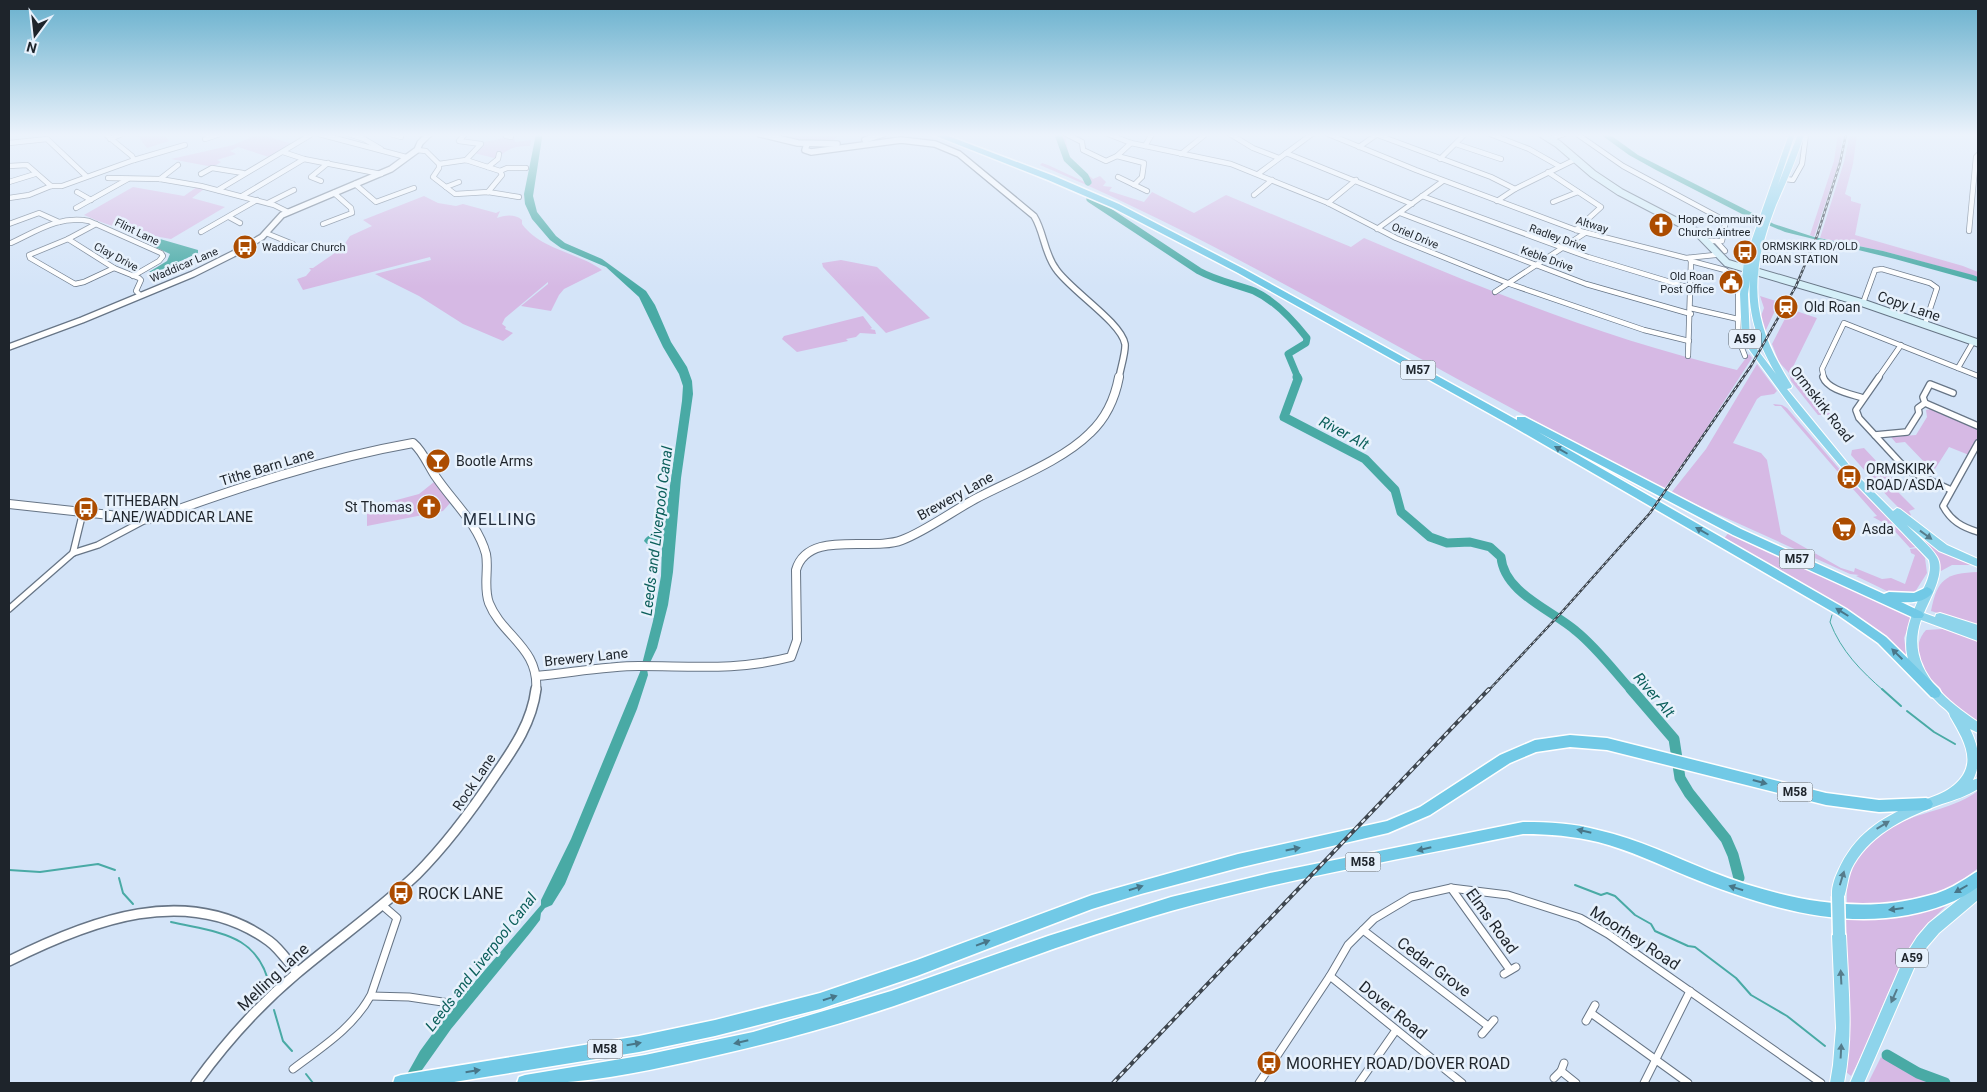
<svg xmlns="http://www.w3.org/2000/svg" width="1987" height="1092" viewBox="0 0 1987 1092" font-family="Roboto,sans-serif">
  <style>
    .green { fill: #d6b9e4 }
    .water { fill: #49aaa5 }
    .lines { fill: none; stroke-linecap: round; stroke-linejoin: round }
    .stream-far1 { stroke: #49aaa5; stroke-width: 1 }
    .stream { stroke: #49aaa5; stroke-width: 2 }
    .river-far2 { stroke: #49aaa5; stroke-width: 7 }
    .river-far1 { stroke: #49aaa5; stroke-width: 9 }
    .river { stroke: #49aaa5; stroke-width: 11 }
    .minor-far2-casing { stroke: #677586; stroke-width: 6 }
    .minor-far1-casing { stroke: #677586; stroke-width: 8 }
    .minor-casing { stroke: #677586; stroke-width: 9 }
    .tertiary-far2-casing { stroke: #677586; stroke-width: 8 }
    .tertiary-far1-casing { stroke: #677586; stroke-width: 10 }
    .tertiary-casing { stroke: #677586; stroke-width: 12 }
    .secondary-casing { stroke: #677586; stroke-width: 9 }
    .trunk-casing { stroke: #fff; stroke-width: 2 }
    .motorway-casing { stroke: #fff; stroke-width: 3 }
    .minor-far2 { stroke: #fff; stroke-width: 4.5 }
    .minor-far1 { stroke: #fff; stroke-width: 5.5 }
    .minor { stroke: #fff; stroke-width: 7 }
    .tertiary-far2 { stroke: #fff; stroke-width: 5.5 }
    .tertiary-far1 { stroke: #fff; stroke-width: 8 }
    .tertiary { stroke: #fff; stroke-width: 9 }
    .secondary { stroke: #d4eff8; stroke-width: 7 }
    .trunk { fill: #8ed4eb; fill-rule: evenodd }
    .motorway { fill: #71c9e6; fill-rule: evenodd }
    .rail-far1-casing { stroke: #3e464f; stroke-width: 2.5 }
    .rail-casing { stroke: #3e464f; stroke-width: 4 }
    .rail-far1 { stroke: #e7f1fc; stroke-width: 1; stroke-dasharray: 3; stroke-linecap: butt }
    .rail { stroke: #e7f1fc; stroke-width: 2; stroke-dasharray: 5; stroke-linecap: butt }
    .trunk-bridge-casing { stroke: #fff; stroke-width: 15; stroke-linecap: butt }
    .trunk-bridge { stroke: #8ed4eb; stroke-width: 12 }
    .oneway { fill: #487688 }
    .oneway2 { fill: #567c8b }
    .labels { text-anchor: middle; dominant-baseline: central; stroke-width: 5; stroke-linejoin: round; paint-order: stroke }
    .far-poi-label { font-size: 11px; fill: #1e242b; stroke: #e7f1fc; text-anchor: start }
    .far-street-label { font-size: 11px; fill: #1e242b; stroke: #e7f1fc }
    .shield { fill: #e7f1fc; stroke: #5a626a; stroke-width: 1 }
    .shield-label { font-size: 12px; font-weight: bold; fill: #1e242b }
    .street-label { font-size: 14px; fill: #1e242b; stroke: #e7f1fc }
    .poi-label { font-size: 14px; fill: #1e242b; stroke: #e7f1fc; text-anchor: start }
    .water-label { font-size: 15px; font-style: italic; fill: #0c5f5b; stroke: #e7f1fc }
    .quarter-label { font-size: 16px; letter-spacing: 1px; fill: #202c3b; stroke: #e7f1fc }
    .near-poi-label { font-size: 16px; fill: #1e242b; stroke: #e7f1fc; text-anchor: start }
    .near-street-label { font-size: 16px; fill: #1e242b; stroke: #e7f1fc }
  </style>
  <rect width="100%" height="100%" fill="#d4e4f8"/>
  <!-- green -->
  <g class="green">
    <polygon points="163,134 169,141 147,148 137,135"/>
    <polygon points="258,134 293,144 269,157 238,147 230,151 236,154 217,160 221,162 213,167 171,159 233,145"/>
    <polygon points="788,134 839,134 833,141 793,139"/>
    <path d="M 1061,134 L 1064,134 C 1068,143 1066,151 1072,160 C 1076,167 1087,173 1093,179 L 1100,176 L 1106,182 L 1103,186 L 1112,187 L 1109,191 L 1144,202 L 1152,192 L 1194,213 L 1226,195 L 1351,247 L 1364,238 C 1486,290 1608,340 1737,370 L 1749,354 L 1752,358 L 1695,446 L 1664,489 C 1576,443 1488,396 1401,348 C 1283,283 1165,217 1040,165 L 1042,163 L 1048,165 L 1091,185 C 1089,172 1078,170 1070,161 C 1064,154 1062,143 1061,134 Z"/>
    <polygon points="1838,134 1843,134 1839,162 1814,237 1810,235 1834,161"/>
    <polygon points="1850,134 1857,134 1853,164 1845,194 1851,197 1851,201 1861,204 1855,235 1963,266 1978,272 1978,277 1883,251 1820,238 1844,162"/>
    <path d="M 506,136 L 514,139 L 515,142 L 531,140 L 530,146 C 517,146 506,148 498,159 L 474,153 L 483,142 L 496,140 Z"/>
    <path d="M 133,187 L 184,196 L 197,187 L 204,189 L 192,198 L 225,207 L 171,239 C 141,234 112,228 84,215 Z"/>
    <path d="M 424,196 L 438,203 L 456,206 L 463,204 L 496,213 L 500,211 L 497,218 C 505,215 515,214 522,220 L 522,224 C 541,250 577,252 602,270 L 564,289 L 559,295 L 551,311 L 521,306 L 548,284 L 548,282 L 505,318 L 502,324 L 506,327 L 505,329 L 513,333 L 503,341 L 463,324 L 419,296 L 375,274 L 431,260 L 430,257 L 303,290 L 297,279 L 306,276 L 311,270 L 309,268 L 313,268 L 342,248 L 350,236 L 372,226 L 363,220 Z"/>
    <polygon points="841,260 877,267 930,318 886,333 823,267 822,263"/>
    <polygon points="1760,296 1779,302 1765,332 1761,316 1764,308"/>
    <polygon points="1790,309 1817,318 1790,373 1796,375 1831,415 1818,415 1791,381 1789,373 1779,362 1772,344"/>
    <polygon points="863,316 872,328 870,329 875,330 876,334 860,333 856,337 846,339 848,341 797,352 782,339 784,336"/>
    <polygon points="1757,364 1777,391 1774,394 1761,396 1757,399 1733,443 1761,453 1767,460 1781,534 1841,568 1854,572 1855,568 1882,579 1891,578 1905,584 1915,555 1911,553 1910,549 1917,548 1925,558 1927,573 1915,592 1891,593 1856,576 1859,575 1850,574 1671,493 1706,449"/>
    <polygon points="1773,404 1782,405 1787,408 1848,479 1844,479 1781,406 1775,406"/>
    <polygon points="1931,409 1978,429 1978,439 1969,455 1949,447 1935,469 1928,466 1905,442 1896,443 1891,437 1916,435 1927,417 1926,410"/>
    <polygon points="1864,448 1893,479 1899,493 1915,509 1909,511 1911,515 1908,517 1889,498 1851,455 1852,450"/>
    <polygon points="1845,480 1849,480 1859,489 1916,547 1910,548 1891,527 1873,517 1877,516"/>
    <polygon points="434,482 451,502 443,511 367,526 367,508 419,494"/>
    <polygon points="1903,522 1976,565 1952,565 1941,571 1938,562"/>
    <polygon points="1729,532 1912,617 1904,638 1907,658 1723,540"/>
    <path d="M 1978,572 L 1978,625 L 1931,611 C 1937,579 1946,573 1978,572 Z"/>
    <path d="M 1943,629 L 1978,641 L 1978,722 C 1954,706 1897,663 1926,630 Z"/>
    <path d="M 1978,791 L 1978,868 C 1939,904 1897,903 1847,906 C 1847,893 1846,876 1853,864 C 1861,850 1884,829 1899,823 C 1925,811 1955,808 1978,791 Z"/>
    <path d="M 1946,906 C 1936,916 1922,927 1915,940 C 1888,983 1875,1031 1851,1076 L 1845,1071 L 1845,917 L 1892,918 Z"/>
    <polygon points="1881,1057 1908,1073 1936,1083 1868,1083"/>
  </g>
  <!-- water -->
  <g class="water">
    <path d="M 536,134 L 542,134 L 542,138 L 533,196 L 537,212 L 556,236 L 565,243 L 602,259 L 646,291 L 655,305 L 671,342 L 687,367 L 692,381 L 693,394 L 681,478 L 673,572 L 668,605 L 657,648 L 647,669 L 648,675 L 637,709 L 565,884 L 552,905 L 545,908 L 541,913 L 540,920 L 530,933 L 451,1029 L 422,1070 L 416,1083 L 402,1083 L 420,1051 L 447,1014 L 541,905 L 541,900 L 571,839 L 640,672 L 653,621 L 661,576 L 662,547 L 658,544 L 647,544 L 644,541 C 648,532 658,536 664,528 L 682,401 L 683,386 L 679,374 L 663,347 L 639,297 L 606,267 L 561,248 L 550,240 L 532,219 L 525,204 L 524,194 Z"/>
    <polygon points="1600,134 1609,134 1638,155 1774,224 1814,237 1883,251 1973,275 1978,277 1978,282 1895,259 1785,232 1742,214 1656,170 1629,155"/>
    <polygon points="160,239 198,250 198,253 157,272 149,272 167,261 170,254 153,246 152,243"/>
  </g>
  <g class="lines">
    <!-- stream-far1 -->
    <path class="stream-far1" d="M 1832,615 L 1830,622 C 1841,651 1861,671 1884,691"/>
    <!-- stream -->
    <g class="stream">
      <polyline points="1882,689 1901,706"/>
      <polyline points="1907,711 1934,732 1955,744"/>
      <polyline points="9,870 40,872 98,864 115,870"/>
      <polyline points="119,878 123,893 133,904"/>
      <polyline points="1575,885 1601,895 1607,893 1615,896 1635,915 1651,924 1655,931 1688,946 1695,947 1736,978 1751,995 1787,1016 1825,1046"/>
      <path d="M 171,922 C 218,933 259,933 270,988"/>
      <polyline points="274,1010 283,1041 292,1051"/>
      <polyline points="306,1074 313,1083"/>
    </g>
    <!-- river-far2 -->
    <g class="river-far2">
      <polyline points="1058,134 1067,159 1085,176 1088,182"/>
      <path d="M 1090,199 L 1199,271 C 1217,281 1236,284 1254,291 C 1276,301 1293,320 1307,338 L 1306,343 L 1288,354 L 1298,378"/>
    </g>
    <!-- river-far1 -->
    <path class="river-far1" d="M 1297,377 L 1298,379 L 1284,417 L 1365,459 L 1395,490 L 1401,512 L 1430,537 L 1447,543 L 1470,542 L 1490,547 L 1501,557 C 1504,593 1552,610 1576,631 C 1597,648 1614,671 1632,691"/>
    <!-- river -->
    <g class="river">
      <polyline points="1631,689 1674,739 1680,778 1689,793 1726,839 1733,855 1739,878"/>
      <polyline points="1887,1055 1918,1073 1945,1083"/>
    </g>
    <defs>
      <g id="minor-far2">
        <polyline points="105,134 132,156 134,160"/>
        <polyline points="319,134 406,157"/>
        <polyline points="349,134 364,139 381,149"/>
        <polyline points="391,134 401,137"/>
        <polyline points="465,134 459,141 481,144 466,160"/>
        <polyline points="507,134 506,136 511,137"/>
        <polyline points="1066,134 1082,142 1083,150 1106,161 1117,156 1131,143"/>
        <polyline points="1108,134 1131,143 1231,164 1328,203 1396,238 1510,284 1644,330 1689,341"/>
        <polyline points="1230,134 1253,148 1279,158"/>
        <polyline points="1328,134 1416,170 1576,230 1686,258 1715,255"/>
        <polyline points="1375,134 1491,177 1515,189"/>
        <polyline points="1490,134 1529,149 1559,166"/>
        <polyline points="1577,134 1623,166 1720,218 1725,225 1722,241 1706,241"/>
        <polyline points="110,139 122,134"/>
        <polyline points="205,139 220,134"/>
        <polyline points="1550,139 1564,134"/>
        <polyline points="9,143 47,139 86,176"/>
        <polyline points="1456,144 1501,159"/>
        <polyline points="1145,146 1152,134"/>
        <polyline points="1359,147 1376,135"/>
        <polyline points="417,150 426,151 439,164 439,168 433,177 455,194 488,192 519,197"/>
        <polyline points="283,152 304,159 381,174"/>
        <polyline points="1286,153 1412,204"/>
        <polyline points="1181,154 1206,134"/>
        <polyline points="1117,156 1144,163 1142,177 1134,185"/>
        <polyline points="1440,159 1465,134"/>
        <polyline points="439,164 466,160 500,171 502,175 488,192"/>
        <polyline points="9,166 27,165 51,186"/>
        <polyline points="488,167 498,159 499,154"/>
        <polyline points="500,171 507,168 526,168"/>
        <polyline points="1548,172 1601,207 1576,230"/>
        <polyline points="201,174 212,168 243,173"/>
        <polyline points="1258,174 1312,134"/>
        <polyline points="1118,177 1147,191"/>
        <polyline points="108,178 160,179 201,186 274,205 288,212"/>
        <polyline points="160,179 178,165"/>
        <polyline points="1786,179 1793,180 1802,164 1806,134"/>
        <polyline points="321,181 311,177 328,163"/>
        <polyline points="9,182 35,174"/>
        <polyline points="355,184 376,202 414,188"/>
        <polyline points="446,187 459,182"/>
        <polyline points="218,190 312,134"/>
        <polyline points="77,192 91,200"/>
        <polyline points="1254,195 1272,180"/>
        <polyline points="242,196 304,159"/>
        <polyline points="1422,196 1588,257 1690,288"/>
        <polyline points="9,198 29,195 51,186 62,186 134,160 185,145"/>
        <polyline points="1497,201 1515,189 1576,159"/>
        <polyline points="1553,202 1578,192"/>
        <polyline points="268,203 294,190"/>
        <polyline points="1328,203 1356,180"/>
        <polyline points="76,208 128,179"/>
        <polyline points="1400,213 1586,284 1691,314"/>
        <polyline points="229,217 240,223"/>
        <polyline points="9,224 39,213 59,222"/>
        <polyline points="96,224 68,239 29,255 30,258 75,284 84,282 114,268"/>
        <polyline points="323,224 352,213 351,208 334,193"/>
        <polyline points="1377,229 1443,181"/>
        <polyline points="1969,231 1976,157 1978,155"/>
        <polyline points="201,232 257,200"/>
        <polyline points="266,233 293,244"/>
        <polyline points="68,239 114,268 139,278 141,280 136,291 140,295"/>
        <polyline points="1717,242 1725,251"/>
        <path d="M 11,243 C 37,231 60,215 89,221 L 161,253 L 163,256 L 159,261 L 133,276"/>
        <polyline points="1691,261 1725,270 1738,279 1738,338 1745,356"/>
        <polyline points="1495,292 1585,233"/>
        <polyline points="1863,303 1875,270 1882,269 1930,283 1937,288 1925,324"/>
        <polyline points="1690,308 1738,319"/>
        <polyline points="1688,356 1691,261 1689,258"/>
        <polyline points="1958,368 1973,342"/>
        <polyline points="1824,378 1822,369 1844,323 1978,376"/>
        <polyline points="1878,378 1901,345"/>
      </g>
      <g id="minor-far1">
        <path d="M 1823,377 C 1828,390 1851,394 1863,398"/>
        <polyline points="1879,377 1856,410 1859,418 1907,470 1951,490"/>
        <polyline points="1925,403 1923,397 1930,384 1953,393"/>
        <polyline points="1875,435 1907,432 1919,413 1918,408 1925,403 1978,426"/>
        <path d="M 1978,443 L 1943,506 C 1951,521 1962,527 1978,532"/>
        <polyline points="73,553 83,512"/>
        <polyline points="9,609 73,553 98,545 145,520"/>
      </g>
      <g id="minor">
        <polyline points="1451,888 1510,970"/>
        <polyline points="1363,930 1488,1026"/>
        <polyline points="1504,974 1516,967"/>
        <polyline points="1330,976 1462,1083"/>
        <polyline points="371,996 409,997 449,1003"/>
        <polyline points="1591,1013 1688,1083"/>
        <polyline points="1586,1021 1595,1005"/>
        <polyline points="1482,1034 1494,1020"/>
        <path d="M 293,1069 C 322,1047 353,1028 371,995 L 397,918 L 382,905"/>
        <polyline points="1561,1071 1576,1083"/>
        <polyline points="1554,1078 1561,1071 1564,1063"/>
        <polyline points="1259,1083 1330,976 1348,945 1374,919 1411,897 1451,888 1508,895 1580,918 1608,934 1821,1083"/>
        <polyline points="1359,1083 1396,1030"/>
        <polyline points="1644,1083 1690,991"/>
      </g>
      <g id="tertiary-far2">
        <polyline points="760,134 798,143 837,144"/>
        <polyline points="865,140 883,134"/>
        <path d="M 807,144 L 805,150 L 811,152 L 901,140 L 935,144 L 959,154 L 1034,216 C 1044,232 1044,253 1056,269 C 1070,290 1121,322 1125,344 C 1126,352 1120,370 1119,378"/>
        <polyline points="9,347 82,320 193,274 233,254 262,237 282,215 391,169 417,150 420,143 429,134"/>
      </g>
      <g id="tertiary-far1">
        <path d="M 9,504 L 110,515 L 134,520 L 151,519 C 238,488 322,459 413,443 C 423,451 429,467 436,477 C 453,502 478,524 486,554 C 489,569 483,587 489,603 C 502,636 540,648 536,691"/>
        <path d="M 536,676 C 570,673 605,666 639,666 C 693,666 737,671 791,657 L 797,640 L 796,570 C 808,529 871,552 902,540 C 924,532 953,511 975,499 C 1011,480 1062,461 1090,433 C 1106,418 1115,398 1119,377"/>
      </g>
      <g id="tertiary">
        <path d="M 9,961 C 89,921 188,882 269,941 C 280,949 288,962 297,972"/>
        <path d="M 196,1083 C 225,1043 258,1006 296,974 C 335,941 378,911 416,875 C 447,844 472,810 496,774 C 514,748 532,722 536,689"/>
      </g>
      <polyline id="secondary" points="1542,134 1558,144 1593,174 1620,192 1697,232 1727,263 1863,303 1978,343"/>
      <g id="trunk">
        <path d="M 1789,134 L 1795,134 L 1778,185 L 1798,134 L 1804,134 C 1797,159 1786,182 1776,205 C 1748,278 1750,320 1792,386 L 1791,388 L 1787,389 L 1859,477 L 1893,511 L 1897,508 L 1900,509 L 1947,545 L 1978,559 L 1978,567 L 1939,551 L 1907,525 C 1916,535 1930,545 1937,557 C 1946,572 1930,598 1924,613 L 1935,617 L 1936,614 L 1940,613 L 1978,625 L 1978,641 L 1921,620 C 1905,666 1943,699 1978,722 L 1978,733 L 1970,729 C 1978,745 1982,762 1973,780 L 1978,778 L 1978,789 C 1967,796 1955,800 1942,804 C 1909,816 1873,832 1854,864 C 1847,875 1848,888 1843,900 L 1838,902 L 1833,900 C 1830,892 1834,879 1838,871 C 1854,835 1880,818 1916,803 C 1934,796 1952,792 1963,775 C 1975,756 1960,734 1951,718 C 1949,715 1950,714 1948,712 C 1946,709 1942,707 1939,704 C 1928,693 1917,680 1910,665 C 1900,640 1911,615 1922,592 C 1927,581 1932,572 1929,560 L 1853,481 L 1795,412 L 1742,340 L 1740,294 L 1744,262 ZM 1750,280 C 1747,315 1759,345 1776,374 L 1750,340 L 1748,294 Z"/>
        <polygon points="1978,886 1978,900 1939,933 1927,947 1915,966 1864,1083 1850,1083 1905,956 1917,937 1929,923 1973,888"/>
        <path d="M 1839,929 L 1844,930 L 1846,935 C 1848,985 1854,1034 1844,1083 L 1830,1083 L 1833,1065 L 1836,1028 L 1832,935 L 1834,930 Z"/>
      </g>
      <g id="motorway">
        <path d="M 931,134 L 943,134 L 1054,176 L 1119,204 L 1244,269 L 1517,420 L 1517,417 L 1525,417 L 1741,529 L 1884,594 L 1889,592 L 1914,593 L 1927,587 L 1931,589 L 1933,592 C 1926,602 1913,603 1901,602 L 1922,612 L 1924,615 L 1922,618 L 1914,618 L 1733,535 L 1538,432 L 1846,609 L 1886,637 L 1939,689 L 1941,693 L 1939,697 L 1935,698 L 1931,697 L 1878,643 L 1838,615 L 1510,425 L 1238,273 L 1113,208 L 1048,180 Z"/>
        <polygon points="1570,735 1607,738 1826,793 1879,800 1926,798 1931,800 1933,804 1931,808 1926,810 1879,812 1826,805 1607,750 1570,747 1536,752 1510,763 1430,815 1388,833 1238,868 1141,894 1092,909 917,976 820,1009 715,1036 639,1052 448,1083 393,1083 395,1077 401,1075 639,1036 715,1020 820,993 917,960 1092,895 1238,854 1387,821 1420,807 1500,755 1535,740"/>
        <path d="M 1523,822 C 1549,822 1573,823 1598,830 C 1638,839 1675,857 1712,872 C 1779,898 1857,916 1927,896 C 1940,893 1951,888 1962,881 C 1968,878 1972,874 1978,871 L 1978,887 C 1958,902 1933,910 1908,915 C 1833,929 1756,904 1687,876 C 1658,864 1629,850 1598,842 C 1573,836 1549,834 1523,834 C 1407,858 1285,879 1171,911 C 1077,938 986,974 894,1006 C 826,1029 757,1047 687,1062 C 631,1074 575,1086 517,1083 L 519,1077 L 525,1075 L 645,1055 L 753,1032 L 891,991 L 1048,936 L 1171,897 L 1270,873 Z"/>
      </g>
    </defs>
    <!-- minor-far2 casing -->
    <use href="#minor-far2" class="minor-far2-casing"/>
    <!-- minor-far1 casing -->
    <use href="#minor-far1" class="minor-far1-casing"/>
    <!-- minor casing -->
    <use href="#minor" class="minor-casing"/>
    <!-- tertiary-far2 casing -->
    <use href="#tertiary-far2" class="tertiary-far2-casing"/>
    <!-- tertiary-far1 casing -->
    <use href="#tertiary-far1" class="tertiary-far1-casing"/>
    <!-- tertiary casing -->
    <use href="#tertiary" class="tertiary-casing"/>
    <!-- secondary casing -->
    <use href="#secondary" class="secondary-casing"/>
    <!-- trunk casing -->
    <use href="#trunk" class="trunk-casing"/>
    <!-- motorway casing -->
    <use href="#motorway" class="motorway-casing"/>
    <!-- minor-far2 -->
    <use href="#minor-far2" class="minor-far2"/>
    <!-- minor-far1 -->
    <use href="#minor-far1" class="minor-far1"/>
    <!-- minor -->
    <use href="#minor" class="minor"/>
    <!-- tertiary-far2 -->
    <use href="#tertiary-far2" class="tertiary-far2"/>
    <!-- tertiary-far1 -->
    <use href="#tertiary-far1" class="tertiary-far1"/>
    <!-- tertiary -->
    <use href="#tertiary" class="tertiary"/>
    <!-- secondary -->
    <use href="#secondary" class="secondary"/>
    <!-- trunk -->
    <use href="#trunk" class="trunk"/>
    <!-- motorway -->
    <use href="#motorway" class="motorway"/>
    <defs>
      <polyline id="rail-far1" points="1488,691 1561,613 1650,513 1751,366 1796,286 1817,236 1840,163 1846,134"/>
      <polyline id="rail" points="1113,1083 1489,689"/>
    </defs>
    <!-- rail-far1 casing -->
    <use href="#rail-far1" class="rail-far1-casing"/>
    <!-- rail casing -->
    <use href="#rail" class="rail-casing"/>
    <!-- rail-far1 -->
    <use href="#rail-far1" class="rail-far1"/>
    <!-- rail -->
    <use href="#rail" class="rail"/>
    <defs>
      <polyline id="trunk-bridge" points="1838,896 1839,935"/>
    </defs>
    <!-- trunk-bridge casing -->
    <use href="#trunk-bridge" class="trunk-bridge-casing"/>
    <!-- trunk-bridge -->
    <use href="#trunk-bridge" class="trunk-bridge"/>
  </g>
  <!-- one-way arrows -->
  <defs><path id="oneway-solid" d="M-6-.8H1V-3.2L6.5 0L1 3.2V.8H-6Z" transform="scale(1.25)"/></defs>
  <g class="oneway">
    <use href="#oneway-solid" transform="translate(1561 450) rotate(-150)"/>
    <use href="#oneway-solid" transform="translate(1702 531) rotate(-150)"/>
    <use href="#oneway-solid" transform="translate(1842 612) rotate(-148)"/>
    <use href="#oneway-solid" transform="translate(1897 654) rotate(-136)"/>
    <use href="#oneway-solid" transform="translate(1760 782) rotate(15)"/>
    <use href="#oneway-solid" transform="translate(1584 831) rotate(-167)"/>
    <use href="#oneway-solid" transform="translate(1293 849) rotate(-11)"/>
    <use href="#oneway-solid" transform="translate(1424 849) rotate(167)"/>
    <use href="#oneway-solid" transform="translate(1136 888) rotate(-17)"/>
    <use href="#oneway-solid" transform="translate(1736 888) rotate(-162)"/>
    <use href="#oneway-solid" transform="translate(1961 889) rotate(150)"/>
    <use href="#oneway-solid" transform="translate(1896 909) rotate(173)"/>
    <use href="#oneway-solid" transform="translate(983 943) rotate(-21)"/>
    <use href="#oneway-solid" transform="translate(830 998) rotate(-18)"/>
    <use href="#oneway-solid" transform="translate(741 1042) rotate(167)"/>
    <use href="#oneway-solid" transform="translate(634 1044) rotate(-10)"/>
    <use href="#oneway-solid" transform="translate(473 1071) rotate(-9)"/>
  </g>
  <g class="oneway2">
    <use href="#oneway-solid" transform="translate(1926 535) rotate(36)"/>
    <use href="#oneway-solid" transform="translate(1883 825) rotate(-31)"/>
    <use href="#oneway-solid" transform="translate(1842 878) rotate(-73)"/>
    <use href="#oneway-solid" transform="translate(1841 977) rotate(-93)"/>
    <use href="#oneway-solid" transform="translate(1894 996) rotate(114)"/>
    <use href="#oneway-solid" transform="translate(1841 1051) rotate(-87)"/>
  </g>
  <!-- sky -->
  <linearGradient id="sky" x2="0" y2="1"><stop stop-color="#68b0cd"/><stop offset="0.47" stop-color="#ecf3fc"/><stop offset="1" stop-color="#ecf3fc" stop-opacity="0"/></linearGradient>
  <rect width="1987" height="287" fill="url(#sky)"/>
  <!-- icons -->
  <defs>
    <symbol id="church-disc" viewBox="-11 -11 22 22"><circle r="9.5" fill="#ac4c00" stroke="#e7f1fc"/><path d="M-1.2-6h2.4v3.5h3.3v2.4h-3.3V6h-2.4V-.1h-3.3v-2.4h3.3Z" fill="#fff"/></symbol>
    <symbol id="bus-disc" viewBox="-11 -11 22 22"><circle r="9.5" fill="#ac4c00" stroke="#e7f1fc"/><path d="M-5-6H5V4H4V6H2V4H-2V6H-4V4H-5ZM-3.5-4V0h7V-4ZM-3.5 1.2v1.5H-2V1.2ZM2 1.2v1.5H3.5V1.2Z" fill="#fff"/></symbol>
    <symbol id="civic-disc" viewBox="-11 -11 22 22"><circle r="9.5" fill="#ac4c00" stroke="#e7f1fc"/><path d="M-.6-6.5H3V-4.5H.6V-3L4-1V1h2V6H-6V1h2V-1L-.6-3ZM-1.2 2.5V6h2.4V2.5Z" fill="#fff"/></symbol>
    <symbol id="station-disc" viewBox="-11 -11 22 22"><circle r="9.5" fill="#ac4c00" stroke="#e7f1fc"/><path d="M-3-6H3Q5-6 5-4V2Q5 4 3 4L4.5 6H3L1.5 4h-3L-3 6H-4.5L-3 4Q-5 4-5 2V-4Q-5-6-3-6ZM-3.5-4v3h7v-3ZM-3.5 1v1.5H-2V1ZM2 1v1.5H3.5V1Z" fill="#fff"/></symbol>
    <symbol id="bar-disc" viewBox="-11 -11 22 22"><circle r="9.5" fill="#ac4c00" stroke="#e7f1fc"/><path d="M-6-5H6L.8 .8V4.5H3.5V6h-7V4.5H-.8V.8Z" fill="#fff"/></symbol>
    <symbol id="supermarket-disc" viewBox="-11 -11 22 22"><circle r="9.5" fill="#ac4c00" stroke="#e7f1fc"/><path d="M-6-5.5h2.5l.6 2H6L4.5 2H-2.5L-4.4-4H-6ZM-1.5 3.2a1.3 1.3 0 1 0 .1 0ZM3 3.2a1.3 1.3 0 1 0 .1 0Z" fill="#fff"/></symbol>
  </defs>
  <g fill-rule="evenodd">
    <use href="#church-disc" x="1647" y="211" width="28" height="28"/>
    <use href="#bus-disc" x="231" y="233" width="28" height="28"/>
    <use href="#bus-disc" x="1731" y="238" width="28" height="28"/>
    <use href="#civic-disc" x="1717" y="268" width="28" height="28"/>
    <use href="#station-disc" x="1772" y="293" width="28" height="28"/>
    <use href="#bar-disc" x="424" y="447" width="28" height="28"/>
    <use href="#bus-disc" x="1835" y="463" width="28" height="28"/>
    <use href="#church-disc" x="415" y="493" width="28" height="28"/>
    <use href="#bus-disc" x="72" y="495" width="28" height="28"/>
    <use href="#supermarket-disc" x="1830" y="515" width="28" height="28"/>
    <use href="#bus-disc" x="387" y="879" width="28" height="28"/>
    <use href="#bus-disc" x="1255" y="1049" width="28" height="28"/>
  </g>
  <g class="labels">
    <!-- far-poi labels -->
    <g class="far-poi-label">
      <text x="1678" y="219">Hope Community<tspan x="1678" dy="13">Church Aintree</tspan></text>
      <text x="1762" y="246">ORMSKIRK RD/OLD<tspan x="1762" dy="13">ROAN STATION</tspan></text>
      <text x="262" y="247">Waddicar Church</text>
      <text x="1714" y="276" text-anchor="end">Old Roan<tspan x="1714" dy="13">Post Office</tspan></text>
    </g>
    <!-- far-street labels -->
    <g class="far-street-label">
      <text transform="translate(1592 225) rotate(17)">Altway</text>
      <text transform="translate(137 232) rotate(26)">Flint Lane</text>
      <text transform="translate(1415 236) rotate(23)">Oriel Drive</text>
      <text transform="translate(1558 238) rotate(20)">Radley Drive</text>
      <text transform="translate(116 257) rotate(28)">Clay Drive</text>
      <text transform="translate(1547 259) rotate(20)">Keble Drive</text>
      <text transform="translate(184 265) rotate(-23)">Waddicar Lane</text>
    </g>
    <!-- shield labels -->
    <g class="shield">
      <rect x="1729" y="329.5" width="32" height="19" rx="4"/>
      <rect x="1400.5" y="360.5" width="35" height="19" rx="4"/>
      <rect x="1779.5" y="549.5" width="35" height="19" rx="4"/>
      <rect x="1777.5" y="782.5" width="35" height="19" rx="4"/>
      <rect x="1345.5" y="852.5" width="35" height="19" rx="4"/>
      <rect x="1896" y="948.5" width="32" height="19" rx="4"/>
      <rect x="587.5" y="1039.5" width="35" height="19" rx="4"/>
    </g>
    <g class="shield-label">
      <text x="1745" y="339">A59</text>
      <text x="1418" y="370">M57</text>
      <text x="1797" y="559">M57</text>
      <text x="1795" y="792">M58</text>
      <text x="1363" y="862">M58</text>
      <text x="1912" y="958">A59</text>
      <text x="605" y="1049">M58</text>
    </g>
    <!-- street labels -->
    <g class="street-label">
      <text transform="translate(1909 306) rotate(19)">Copy Lane</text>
      <text transform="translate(1822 404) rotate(52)">Ormskirk Road</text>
      <text transform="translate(267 467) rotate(-17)">Tithe Barn Lane</text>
      <text transform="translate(955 496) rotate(-29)">Brewery Lane</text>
      <text transform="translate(586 657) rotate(-6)">Brewery Lane</text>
      <text transform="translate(474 782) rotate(-56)">Rock Lane</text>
    </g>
    <!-- poi labels -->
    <g class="poi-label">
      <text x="1804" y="307">Old Roan</text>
      <text x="456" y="461">Bootle Arms</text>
      <text x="1866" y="469">ORMSKIRK<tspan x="1866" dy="16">ROAD/ASDA</tspan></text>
      <text x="104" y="501">TITHEBARN<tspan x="104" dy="16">LANE/WADDICAR LANE</tspan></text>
      <text x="412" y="507" text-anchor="end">St Thomas</text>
      <text x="1862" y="529">Asda</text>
    </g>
    <!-- water labels -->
    <g class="water-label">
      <text transform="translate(1344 433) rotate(28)">River Alt</text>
      <text transform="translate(657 531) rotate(-83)">Leeds and Liverpool Canal</text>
      <text transform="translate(1654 695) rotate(49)">River Alt</text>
      <text transform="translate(481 962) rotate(-52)">Leeds and Liverpool Canal</text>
    </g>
    <!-- quarter labels -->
    <g class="quarter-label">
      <text x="500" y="519">MELLING</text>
    </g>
    <!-- near-poi labels -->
    <g class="near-poi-label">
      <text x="418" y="893">ROCK LANE</text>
      <text x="1286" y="1063">MOORHEY ROAD/DOVER ROAD</text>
    </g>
    <!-- near-street labels -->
    <g class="near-street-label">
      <text transform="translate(1492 921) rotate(54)">Elms Road</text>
      <text transform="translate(1635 938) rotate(33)">Moorhey Road</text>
      <text transform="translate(1434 967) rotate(37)">Cedar Grove</text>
      <text transform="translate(273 977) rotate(-43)">Melling Lane</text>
      <text transform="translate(1393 1010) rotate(39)">Dover Road</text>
    </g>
  </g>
  <!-- border -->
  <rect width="1987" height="1092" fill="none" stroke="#1e242b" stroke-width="20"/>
  <!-- north arrow -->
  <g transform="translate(35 35) rotate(195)" stroke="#e7f1fc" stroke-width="4" paint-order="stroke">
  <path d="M0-4L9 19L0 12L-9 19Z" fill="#1e242b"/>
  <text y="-8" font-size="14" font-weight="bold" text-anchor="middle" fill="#1e242b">N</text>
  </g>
</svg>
